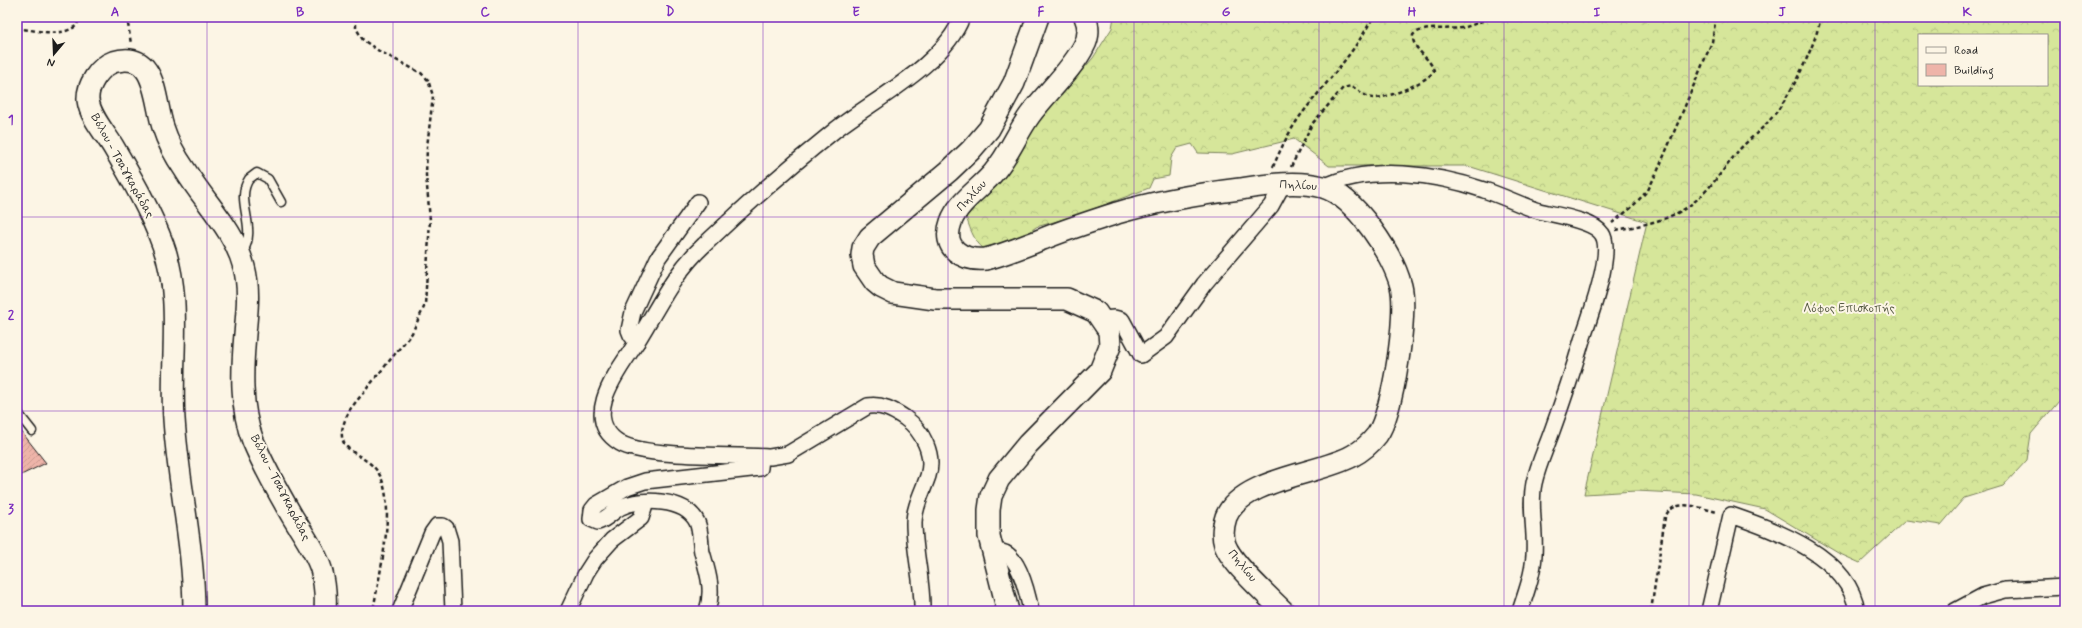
<svg xmlns="http://www.w3.org/2000/svg" width="2082" height="628" viewBox="0 0 2082 628" font-family="Mynerve,sans-serif">
  <style>
    .forest { fill: url(#forest-crowns); stroke: #79815b; fill-rule: evenodd }
    .building { fill: url(#building-hatch); stroke: #1c1c1c }
    .lines { fill: none; stroke-linecap: round; stroke-linejoin: round }
    .lane-casing { stroke: #1c1c1c; stroke-width: 11 }
    .street-casing { stroke: #1c1c1c; stroke-width: 18 }
    .secondary-casing { stroke: #1c1c1c; stroke-width: 24 }
    .path { stroke: #1c1c1c; stroke-width: 2.5; stroke-dasharray: 4 3; stroke-linecap: butt }
    .lane { stroke: #fcf5e5; stroke-width: 8 }
    .street { stroke: #fcf5e5; stroke-width: 15 }
    .secondary { stroke: #fcf5e5; stroke-width: 21 }
    .grid { fill: none; stroke: #7b2cbf; stroke-width: 1; stroke-opacity: 0.55 }
    .labels { text-anchor: middle; dominant-baseline: central; stroke-width: 4; stroke-linejoin: round; paint-order: stroke }
    .street-label { font-size: 12px; fill: #1c1c1c; stroke: #fcf5e5 }
    .park-label { font-size: 12px; fill: #545942; stroke: #fcf5e5 }
    .neatline { fill: none; stroke: #7b2cbf; stroke-width: 1.5 }
    .grid-label { font-size: 13px; text-anchor: middle; font-weight: bold; fill: #7b2cbf }
  </style>
  <defs>
    <pattern id="forest-crowns" width="20" height="18" patternUnits="userSpaceOnUse"><rect width="20" height="18" fill="#d6e69a"/><path d="M2 6a3 3 0 1 1 6 0M12 15a3 3 0 1 1 6 0" fill="none" stroke="#b7c584"/></pattern>
    <pattern id="building-hatch" width="6" height="6" patternUnits="userSpaceOnUse"><rect width="6" height="6" fill="#eeb4a9"/><path d="M-1 1l2-2M0 6l6-6M5 7l2-2" fill="none" stroke="#cc9a91"/></pattern>
  </defs>
  <rect width="100%" height="100%" fill="#fcf5e5"/>
  <filter id="ink" filterUnits="userSpaceOnUse"><feTurbulence type="fractalNoise" baseFrequency=".025" numOctaves="2"/><feDisplacementMap in="SourceGraphic" scale="8" xChannelSelector="R" yChannelSelector="G"/><feConvolveMatrix kernelMatrix="1 2 1 2 8 2 1 2 1" color-interpolation-filters="sRGB"/></filter>
  <g filter="url(#ink)">
    <!-- forest -->
    <path class="forest" d="M 1114,17 L 2065,17 L 2065,394 L 2031,434 L 2027,460 L 2003,486 L 1964,498 L 1941,525 L 1906,520 L 1860,563 L 1838,553 L 1765,509 L 1696,494 L 1636,491 L 1584,494 L 1647,222 L 1468,166 L 1329,166 L 1294,139 L 1232,154 L 1198,153 L 1192,144 L 1177,148 L 1171,158 L 1169,176 L 1153,179 L 1149,188 L 1075,216 L 1036,227 L 1019,241 L 989,252 C 975,245 971,231 966,217 L 1009,170 L 1033,127 L 1093,58 L 1112,28 ZM 1919,35 L 2047,35 L 2047,85 L 1919,85 Z"/>
    <!-- building -->
    <polygon class="building" points="17,426 46,463 17,477"/>
    <g class="lines">
      <defs>
        <g id="lane">
          <path d="M 242,253 C 259,228 234,201 249,179 L 257,173 L 268,179 L 281,202"/>
          <polyline points="17,412 32,431"/>
        </g>
        <g id="street">
          <path d="M 1324,187 C 1369,164 1438,174 1484,190 C 1503,196 1520,205 1539,211 C 1554,215 1593,220 1602,234 C 1614,251 1589,320 1582,340 C 1573,371 1563,401 1552,431 C 1546,448 1538,465 1534,483 C 1529,507 1536,530 1534,555 C 1533,574 1526,593 1520,611"/>
          <polyline points="1102,319 1114,318 1122,320 1141,355 1166,337 1204,284 1271,206 1283,184"/>
          <polyline points="637,342 631,335 629,330 633,312 658,258 698,202"/>
          <path d="M 992,551 C 997,552 1001,551 1005,553 C 1020,560 1028,596 1031,611"/>
          <polyline points="400,611 432,533 437,526 443,526 446,528 450,541 453,611"/>
          <polyline points="568,611 586,573 595,559 612,540 641,518 646,502"/>
          <path d="M 707,611 C 714,590 708,573 702,552 C 700,542 701,531 697,522 C 685,498 642,498 621,507 C 613,511 607,519 598,522 L 591,519 L 592,510 L 596,505 L 627,487 L 645,481 L 760,468 L 761,457"/>
          <path d="M 922,611 C 923,582 914,552 914,523 C 914,507 923,491 928,476 C 935,454 922,430 905,418 C 893,410 882,404 868,406 L 788,454 L 770,457 C 737,455 645,458 620,443 C 582,420 614,376 631,351 C 655,315 671,275 704,245 C 746,205 789,167 834,131 C 873,100 944,65 962,17"/>
          <path d="M 1709,611 L 1731,515 C 1777,531 1849,556 1857,611"/>
          <polyline points="1955,611 1983,596 2005,590 2065,587"/>
        </g>
        <g id="secondary">
          <path d="M 1085,17 C 1089,26 1089,37 1084,46 C 1072,70 1046,93 1030,115 C 1017,133 1009,155 994,172 C 981,188 958,202 951,222 C 941,249 963,261 986,259 C 1006,254 1024,246 1043,239 C 1067,229 1093,221 1117,213 C 1157,201 1199,194 1240,189 C 1267,185 1296,180 1323,187 C 1356,197 1393,255 1401,286 C 1408,313 1393,413 1377,435 C 1370,444 1362,451 1352,456 C 1320,474 1241,479 1226,517 C 1223,526 1222,536 1225,545 C 1232,564 1267,595 1283,611"/>
          <path d="M 194,611 C 194,546 178,483 174,419 C 170,362 183,299 163,245 C 151,212 132,179 114,148 C 106,134 90,117 88,100 C 87,86 99,67 113,62 C 157,49 154,100 163,127 C 168,143 176,157 185,170 C 205,203 234,229 244,267 C 250,289 247,312 245,334 C 242,369 240,408 253,441 C 264,467 278,492 292,516 C 302,533 315,550 321,569 C 325,583 326,597 325,611"/>
          <polyline points="1008,611 989,536 989,510 991,496 999,479 1028,444 1100,371 1110,346 1109,331 1096,312 1067,299 935,299 893,293 881,287 875,282 864,266 862,255 863,248 870,237 949,171 971,150 989,129 1014,83 1038,17"/>
        </g>
      </defs>
      <!-- lane casing -->
      <use href="#lane" class="lane-casing"/>
      <!-- street casing -->
      <use href="#street" class="street-casing"/>
      <!-- secondary casing -->
      <use href="#secondary" class="secondary-casing"/>
      <!-- path -->
      <g class="path">
        <polyline points="127,17 131,44"/>
        <path d="M 356,17 L 356,28 L 363,40 L 379,51 L 421,73 L 428,80 L 433,96 L 427,147 L 426,175 L 430,220 L 425,305 L 412,333 L 351,408 C 322,459 370,447 382,480 C 395,515 379,575 373,611"/>
        <path d="M 17,29 C 37,29 61,39 77,25 L 79,17"/>
        <path d="M 1273,167 C 1281,148 1291,127 1304,111 C 1328,80 1355,52 1373,17"/>
        <path d="M 1291,167 L 1312,124 L 1343,88 L 1351,86 C 1358,90 1365,97 1373,98 C 1387,99 1427,82 1434,71 C 1431,58 1411,49 1413,35 C 1422,25 1452,31 1466,27 C 1473,25 1483,21 1489,17"/>
        <polyline points="1612,223 1631,208 1648,190 1658,170 1712,42 1716,17"/>
        <path d="M 1616,230 C 1639,226 1666,221 1686,208 C 1707,194 1723,170 1739,150 C 1748,140 1759,132 1768,122 C 1789,100 1815,47 1821,17"/>
        <path d="M 1651,611 L 1665,517 C 1674,497 1700,508 1717,512"/>
      </g>
      <!-- lane -->
      <use href="#lane" class="lane"/>
      <!-- street -->
      <use href="#street" class="street"/>
      <!-- secondary -->
      <use href="#secondary" class="secondary"/>
    </g>
  </g>
  <!-- grid -->
  <path class="grid" d="M 207,17 L 207,611M 393,17 L 393,611M 578,17 L 578,611M 763,17 L 763,611M 948,17 L 948,611M 1134,17 L 1134,611M 1319,17 L 1319,611M 1504,17 L 1504,611M 1689,17 L 1689,611M 1875,17 L 1875,611M 17,217 L 2065,217M 17,411 L 2065,411"/>
  <g class="labels">
    <!-- street labels -->
    <g class="street-label">
      <text transform="translate(122 166) rotate(61)">Βόλου - Τσαγκαράδας</text>
      <text transform="translate(1298 186) rotate(3)">Πηλίου</text>
      <text transform="translate(972 196) rotate(-47)">Πηλίου</text>
      <text transform="translate(280 488) rotate(63)">Βόλου - Τσαγκαράδας</text>
      <text transform="translate(1242 566) rotate(50)">Πηλίου</text>
    </g>
    <!-- park labels -->
    <g class="park-label">
      <text x="1849" y="309">Λόφος Επισκοπής</text>
    </g>
  </g>
  <!-- margin -->
  <rect width="2082" height="628" fill="none" stroke="#fcf5e5" stroke-width="44"/>
  <!-- legend -->
  <rect x="1918" y="34" width="130" height="52" fill="#fcf5e5" stroke="#a29e95"/>
  <rect x="1926" y="47" width="20" height="6" fill="#fcf5e5" stroke="#a29e95"/>
  <text x="1954" y="54" font-size="12" fill="#1c1c1c">Road</text>
  <rect x="1926" y="64" width="20" height="12" fill="#eeb4a9" stroke="#a29e95"/>
  <text x="1954" y="74" font-size="12" fill="#1c1c1c">Building</text>
  <!-- north arrow -->
  <g transform="translate(54 54) rotate(199)" stroke="#fcf5e5" stroke-width="3" paint-order="stroke">
  <path d="M0-3L7 15L0 10L-7 15Z" fill="#1c1c1c"/>
  <text y="-6" font-size="11" font-weight="bold" text-anchor="middle" fill="#1c1c1c">N</text>
  </g>
  <rect x="22" y="22" width="2038" height="584" class="neatline"/>
  <g class="grid-label">
    <text x="115" y="16">A</text>
    <text x="300" y="16">B</text>
    <text x="485" y="16">C</text>
    <text x="670" y="16">D</text>
    <text x="856" y="16">E</text>
    <text x="1041" y="16">F</text>
    <text x="1226" y="16">G</text>
    <text x="1412" y="16">H</text>
    <text x="1597" y="16">I</text>
    <text x="1782" y="16">J</text>
    <text x="1967" y="16">K</text>
    <text x="11" y="124">1</text>
    <text x="11" y="319">2</text>
    <text x="11" y="513">3</text>
  </g>
</svg>
